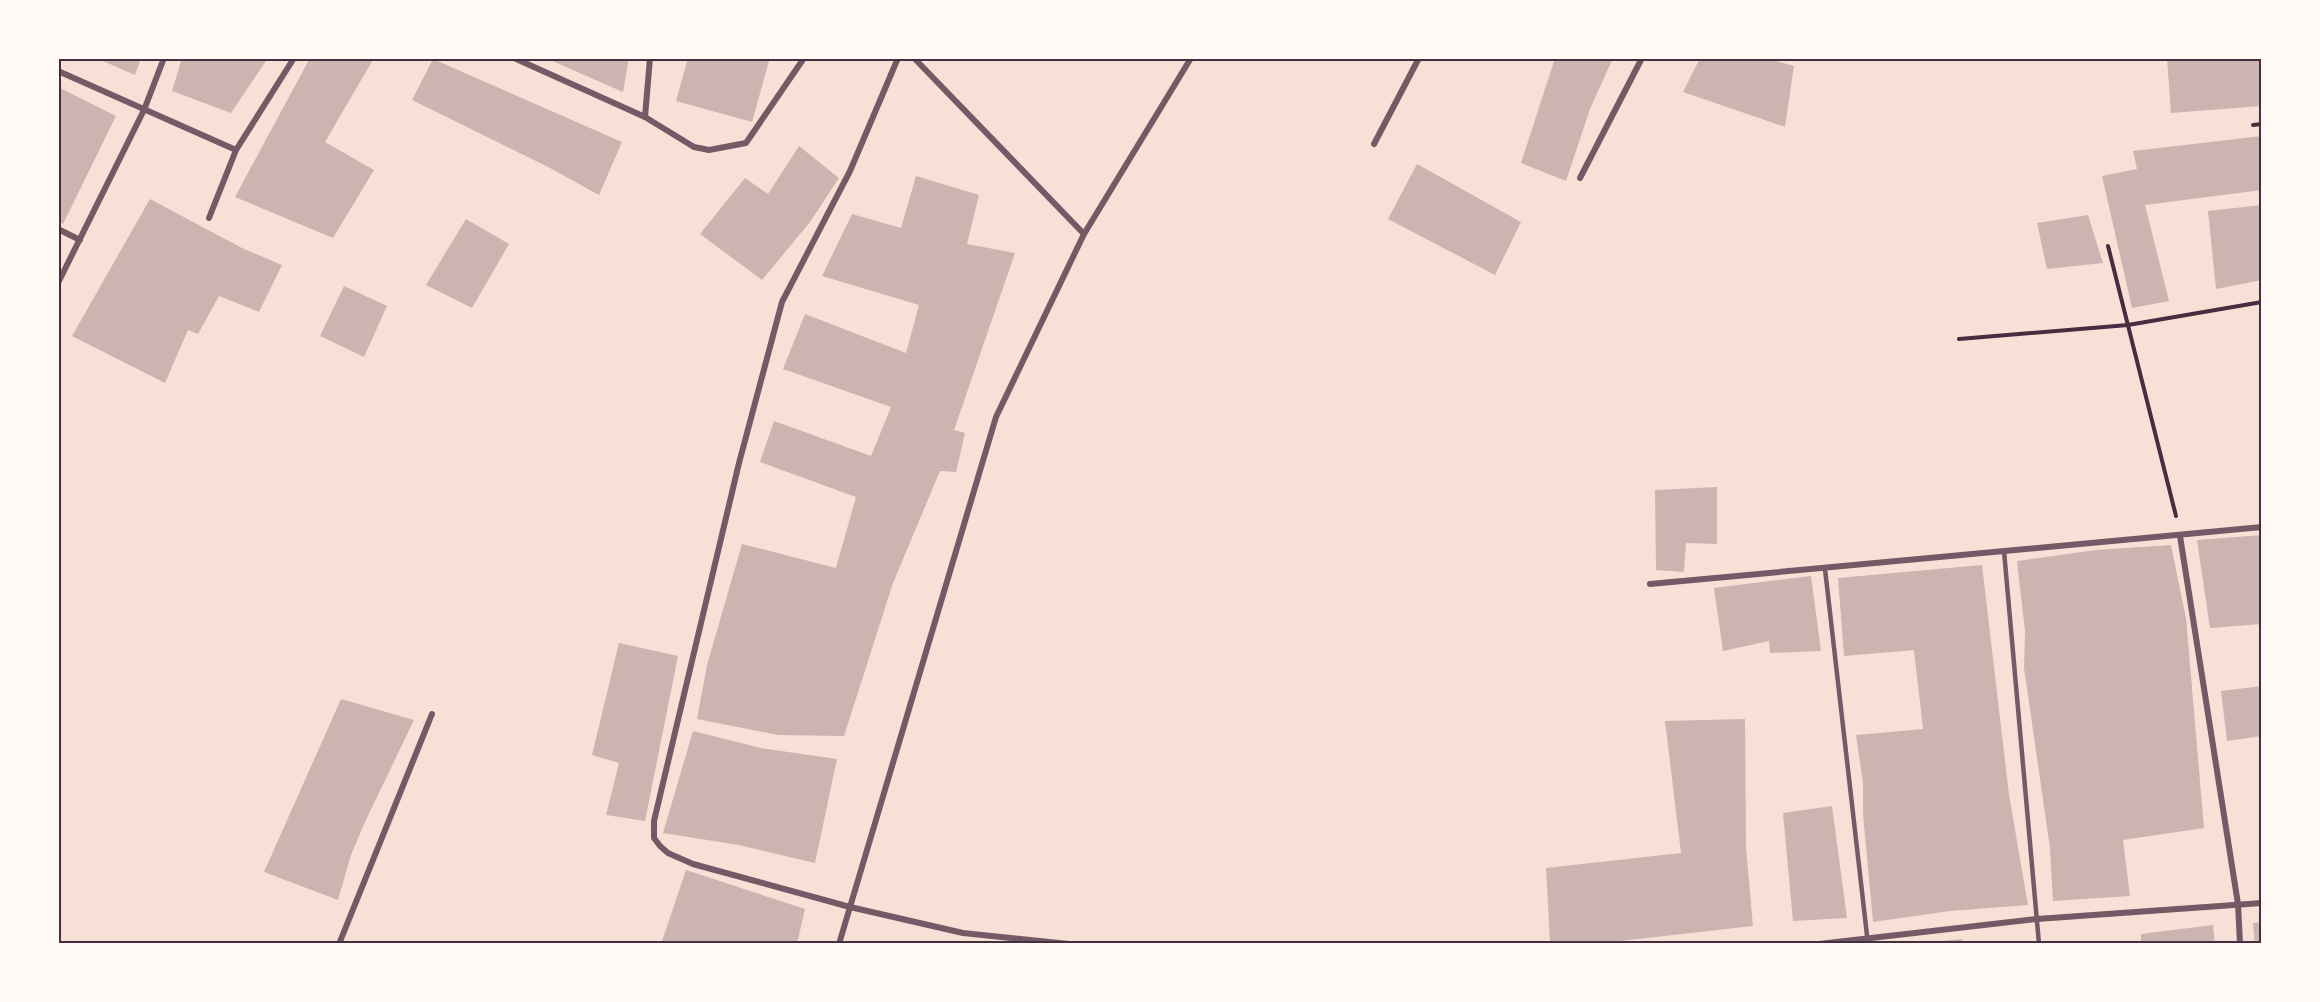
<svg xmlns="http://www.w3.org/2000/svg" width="2320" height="1002" viewBox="0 0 2320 1002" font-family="'Open Sans',sans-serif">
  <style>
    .building { fill: #ccb4b1 }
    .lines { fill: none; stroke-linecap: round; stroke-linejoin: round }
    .path { stroke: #4a2c40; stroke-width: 4 }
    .service { stroke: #755966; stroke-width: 4.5 }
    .minor { stroke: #755966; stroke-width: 6 }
    .neatline { fill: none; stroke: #4a2c40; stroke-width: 2 }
  </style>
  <rect width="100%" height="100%" fill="#f7e1d7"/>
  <!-- building -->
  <g class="building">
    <polygon points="96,58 141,58 135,75"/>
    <polygon points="182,58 268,58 231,113 172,91"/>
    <polygon points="310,58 374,58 325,142 374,170 333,238 235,197"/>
    <polygon points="547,58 629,58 623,92 559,64"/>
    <polygon points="688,58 769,61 752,122 676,101"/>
    <polygon points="1555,58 1613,58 1590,109 1566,181 1521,163"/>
    <polygon points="1700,58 1765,58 1794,66 1785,127 1683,92"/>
    <polygon points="2167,58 2262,58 2262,106 2171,113"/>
    <polygon points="433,59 622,142 599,195 550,168 412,100"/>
    <polygon points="58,87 116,116 63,224 58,221"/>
    <polygon points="2262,136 2262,190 2145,205 2169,301 2132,308 2102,176 2137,169 2133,151"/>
    <polygon points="799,146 839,178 810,222 762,280 700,234 745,178 768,194"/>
    <polygon points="1417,164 1521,222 1495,275 1388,219"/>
    <polygon points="916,176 979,195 967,244 1015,253 954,430 965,433 956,472 940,471 893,583 844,736 778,735 697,719 707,665 742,544 836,568 856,497 760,462 774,421 871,456 891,407 783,369 805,314 906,353 919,305 822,276 852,214 901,228"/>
    <polygon points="150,199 242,248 282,265 259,312 219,296 198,334 188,330 165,383 72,336"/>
    <polygon points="2262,205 2262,280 2216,289 2208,211"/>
    <polygon points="2088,215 2103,263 2047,269 2037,223"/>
    <polygon points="466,219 509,244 472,308 426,285"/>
    <polygon points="344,286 387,306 364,357 320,336"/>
    <polygon points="1717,487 1717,544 1686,543 1684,572 1656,570 1655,490"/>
    <polygon points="2262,535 2262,624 2210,628 2197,540"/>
    <polygon points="2171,545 2186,618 2204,828 2123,840 2130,896 2053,901 2050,848 2024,668 2025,631 2017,561 2096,550"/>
    <polygon points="1982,565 2009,795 2028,905 1950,911 1873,922 1863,814 1863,783 1856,735 1923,729 1914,650 1844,656 1838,578"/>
    <polygon points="1811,576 1821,651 1770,653 1769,641 1723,651 1714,588"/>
    <polygon points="619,643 678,656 645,821 606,815 619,763 592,755"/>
    <polygon points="2262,686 2262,736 2227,741 2221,691"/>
    <polygon points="341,699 414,720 364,824 351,855 338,900 264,872"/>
    <polygon points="1745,719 1746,847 1753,926 1602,943 1550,942 1546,868 1681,853 1665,721"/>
    <polygon points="693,731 761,748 837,759 815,863 739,845 663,833"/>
    <polygon points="1832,806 1847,918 1793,921 1783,813"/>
    <polygon points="686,870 805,909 797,944 661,944"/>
    <polygon points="2262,922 2262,944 2255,944 2253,923"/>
    <polygon points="2213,925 2215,944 2141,944 2141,934"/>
    <polygon points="1962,939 1963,944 1930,944 1930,942"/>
  </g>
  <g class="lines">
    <!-- path -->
    <g class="path">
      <polyline points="2253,125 2262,124"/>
      <polyline points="2108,246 2176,516"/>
      <polyline points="1959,339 2128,325 2262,302"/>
    </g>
    <!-- service -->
    <g class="service">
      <polyline points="2004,551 2039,944"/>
      <polyline points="1825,569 1868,944"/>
    </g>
    <!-- minor -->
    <g class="minor">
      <polyline points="514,58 645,117 650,58"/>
      <polyline points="898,58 850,171 782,302 739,463 654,821 654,838 660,846 668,853 693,864 850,907 963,933 1069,944"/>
      <polyline points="914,58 1084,234"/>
      <polyline points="58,71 236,150"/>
      <polyline points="645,117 694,147 709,150 746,143 804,58"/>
      <polyline points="1374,144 1419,58"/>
      <polyline points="1580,178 1642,58"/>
      <polyline points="209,218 236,150 294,58"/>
      <polyline points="58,229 80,240"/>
      <polyline points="58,283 144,110 164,58"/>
      <polyline points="2180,536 2238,904 2240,944"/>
      <polyline points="1650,584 2262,527"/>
      <polyline points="339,944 432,714"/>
      <polyline points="839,944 996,417 1084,234 1191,58"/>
      <polyline points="1819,944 2037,919 2262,903"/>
    </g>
  </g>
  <!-- border -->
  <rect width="2320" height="1002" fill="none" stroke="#fffaf5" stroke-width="120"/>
  <rect x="60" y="60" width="2200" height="882" class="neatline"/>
</svg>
